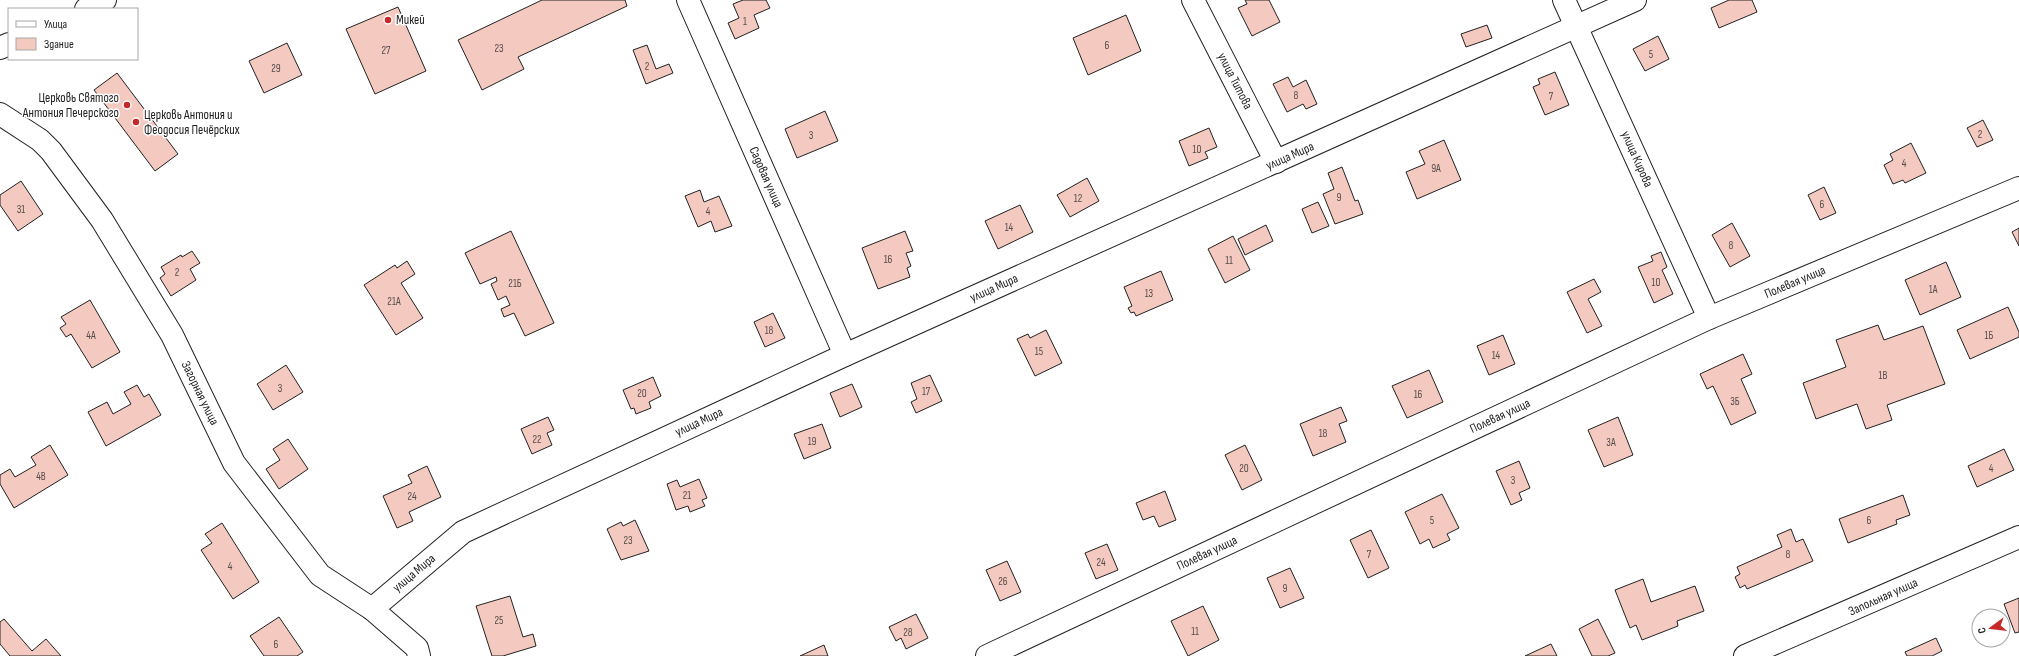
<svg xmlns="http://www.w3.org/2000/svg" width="2019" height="656" viewBox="0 0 2019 656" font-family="'Sofia Sans Condensed',sans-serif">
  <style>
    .building { fill: #f3c9c0; stroke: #222 }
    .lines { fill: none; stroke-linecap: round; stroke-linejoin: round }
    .minor-casing { stroke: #222; stroke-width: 24 }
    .major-casing { stroke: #222; stroke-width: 24 }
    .minor { stroke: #fff; stroke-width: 22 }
    .major { stroke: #fff; stroke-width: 22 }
    .poi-dot { fill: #c62828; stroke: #fff; stroke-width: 1.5 }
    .labels { text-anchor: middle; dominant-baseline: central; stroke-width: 3; stroke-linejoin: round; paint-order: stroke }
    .number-label { font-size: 11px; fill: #564c4a }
    .poi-label { font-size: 13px; fill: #222; stroke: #fff; text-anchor: start }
    .street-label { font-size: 13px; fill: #222; stroke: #fff }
  </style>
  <rect width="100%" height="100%" fill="#fff"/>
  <!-- building -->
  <g class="building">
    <polygon points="542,0 625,0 627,6 518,57 524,69 482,90 458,40"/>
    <polygon points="743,0 766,0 770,8 754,15 759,28 735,39 728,23 739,18 733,4"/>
    <polygon points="1245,0 1269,0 1280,22 1252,36 1238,8 1247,4"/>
    <polygon points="1729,0 1752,0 1757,12 1719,28 1711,8"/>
    <polygon points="398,7 426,71 375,94 346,29"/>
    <polygon points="1126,15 1141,51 1088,75 1073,38"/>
    <polygon points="1487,25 1492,38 1466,47 1461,34"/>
    <polygon points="1658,36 1669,59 1645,71 1633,49"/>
    <polygon points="287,43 302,75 264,93 249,61"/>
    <polygon points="647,45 656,69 669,64 673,73 646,84 633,50"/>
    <polygon points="1555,72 1569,105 1545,115 1533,87 1540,84 1538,79"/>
    <polygon points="117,73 178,154 155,171 94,90"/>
    <polygon points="1288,77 1293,87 1306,80 1317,104 1306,109 1303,104 1287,112 1273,84"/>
    <polygon points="825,111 838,141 797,158 785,129"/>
    <polygon points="1983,120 1993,140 1977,147 1967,128"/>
    <polygon points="1209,128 1217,147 1205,152 1208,158 1189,166 1179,141"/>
    <polygon points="1444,140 1461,180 1417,199 1406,172 1425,164 1419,151"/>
    <polygon points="1911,143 1926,173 1905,183 1903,180 1893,184 1884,165 1893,160 1890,154"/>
    <polygon points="1342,167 1355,201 1358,200 1363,214 1335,224 1323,194 1334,189 1328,173"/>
    <polygon points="1087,178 1099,201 1070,217 1057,195"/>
    <polygon points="21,181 43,214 18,231 0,205 0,195"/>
    <polygon points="1824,187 1836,213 1820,220 1808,195"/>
    <polygon points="700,190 704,202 719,196 732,226 715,232 711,221 698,227 685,196"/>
    <polygon points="1318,202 1329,226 1312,233 1302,209"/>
    <polygon points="1020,205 1033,232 998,249 985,221"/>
    <polygon points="1732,223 1750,256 1730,267 1712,235"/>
    <polygon points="1266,225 1273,241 1245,255 1238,239"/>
    <polygon points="2019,228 2019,246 2012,232"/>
    <polygon points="511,231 554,323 525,336 514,313 504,317 501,309 510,305 506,296 498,300 491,284 497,281 496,277 480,284 465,253"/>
    <polygon points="905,231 913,251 906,253 911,266 907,268 910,277 878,289 862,248"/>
    <polygon points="1233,236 1250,270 1225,283 1208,249"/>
    <polygon points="192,251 200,263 190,269 196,280 171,296 160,278 165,274 161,267 181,255 182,257"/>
    <polygon points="1661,252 1667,267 1662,270 1673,294 1654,303 1638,267 1653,261 1651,256"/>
    <polygon points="407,261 415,274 401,283 423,318 396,335 364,285 395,265 397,268"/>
    <polygon points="1946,262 1961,297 1920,315 1905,280"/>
    <polygon points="1161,271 1173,300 1136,316 1134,312 1131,313 1128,308 1132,306 1124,287"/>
    <polygon points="1594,279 1601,292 1588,299 1602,326 1587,333 1567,292"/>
    <polygon points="90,300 120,352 92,368 71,334 66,337 60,328 66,324 61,317"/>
    <polygon points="2008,307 2019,332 2019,337 1970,359 1957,330"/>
    <polygon points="773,313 785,338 765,347 754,322"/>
    <polygon points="1878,325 1884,340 1923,326 1945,384 1887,405 1892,420 1866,429 1857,404 1816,419 1803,383 1846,367 1836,340"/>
    <polygon points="1046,330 1062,363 1035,376 1017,339 1028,334 1030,338"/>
    <polygon points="1503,335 1515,364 1489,375 1477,346"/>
    <polygon points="1743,354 1752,374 1741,379 1756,413 1731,425 1713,386 1707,389 1700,374"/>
    <polygon points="286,365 303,392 273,410 257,384"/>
    <polygon points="1429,370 1443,402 1407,418 1392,386"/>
    <polygon points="930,375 942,401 916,413 911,402 917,399 911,383"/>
    <polygon points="653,377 661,396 649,402 651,408 636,414 634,408 631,409 623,390"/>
    <polygon points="852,384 862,407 840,417 830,393"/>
    <polygon points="137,385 144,397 149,394 161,415 106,446 88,412 107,402 113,414 131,404 124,392"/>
    <polygon points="1341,407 1347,421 1339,424 1346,442 1313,456 1300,424"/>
    <polygon points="548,417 554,430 547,433 552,445 532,454 521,429"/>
    <polygon points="1618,417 1633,455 1604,467 1588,430"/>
    <polygon points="822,424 831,448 804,459 794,434"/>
    <polygon points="288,439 308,469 279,489 266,469 280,460 273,449"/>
    <polygon points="50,445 68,475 14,508 0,484 0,475 10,469 15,477 36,465 31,457"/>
    <polygon points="1245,445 1262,480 1242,490 1225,455"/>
    <polygon points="2004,449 2014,470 1977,487 1968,466"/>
    <polygon points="1519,461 1530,488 1519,493 1522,500 1511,505 1496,471"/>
    <polygon points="427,466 441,497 409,512 413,521 397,528 383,496 412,483 408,475"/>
    <polygon points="699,479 707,498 702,500 705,506 690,512 688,506 676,510 667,484 677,480 680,487"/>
    <polygon points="1165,491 1176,520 1159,527 1154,516 1143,520 1136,503"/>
    <polygon points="1442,494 1459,528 1447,534 1450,540 1433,548 1429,539 1420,544 1405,512"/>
    <polygon points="1903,495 1910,515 1896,520 1897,524 1848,543 1839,519"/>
    <polygon points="635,520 649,551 621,560 607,529 621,522 623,526"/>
    <polygon points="222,523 259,582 233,599 201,550 212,543 205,534"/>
    <polygon points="1791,529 1796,542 1803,539 1813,561 1747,589 1745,585 1740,588 1735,577 1740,574 1737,567 1782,547 1777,535"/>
    <polygon points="1371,530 1389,568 1368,578 1350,540"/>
    <polygon points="1107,544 1118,570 1096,579 1085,553"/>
    <polygon points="1007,561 1021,592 1000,601 986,570"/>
    <polygon points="1290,568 1304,598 1280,608 1267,578"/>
    <polygon points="1643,579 1651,602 1695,586 1704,611 1677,621 1678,626 1642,640 1636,625 1630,628 1615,590"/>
    <polygon points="510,596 523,637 533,634 536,646 503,656 492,656 476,606"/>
    <polygon points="2019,598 2019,632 2015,633 2004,604"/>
    <polygon points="1203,606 1219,640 1188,656 1171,621"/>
    <polygon points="916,614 928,638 906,649 901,638 896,641 889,627"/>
    <polygon points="279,617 303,652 297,656 264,656 250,636"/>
    <polygon points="4,619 32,651 46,639 61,656 10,656 0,644 0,622"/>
    <polygon points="1598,619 1615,653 1608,656 1592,656 1579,629"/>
    <polygon points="1936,638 1942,651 1932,656 1907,656 1905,652"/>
    <polygon points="1551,644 1557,656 1525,656"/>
    <polygon points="824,645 828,656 800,656"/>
  </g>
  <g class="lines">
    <defs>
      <g id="minor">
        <polyline points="688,0 845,355"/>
        <polyline points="1193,0 1276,162"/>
        <polyline points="1564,0 1709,318"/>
        <polyline points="0,114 40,140 51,151 102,220 172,335 234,463 320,575 372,609 417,648 419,656"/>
        <polyline points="372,609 463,532 845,355 1635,0"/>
        <polyline points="987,656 1709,318 2019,188"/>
        <polyline points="1745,656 2019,537"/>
      </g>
      <g id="major">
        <polyline points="86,9 105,0"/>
        <polyline points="0,48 9,44"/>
      </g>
    </defs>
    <!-- minor casing -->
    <use href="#minor" class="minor-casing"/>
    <!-- major casing -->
    <use href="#major" class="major-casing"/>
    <!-- minor -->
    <use href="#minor" class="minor"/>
    <!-- major -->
    <use href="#major" class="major"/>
  </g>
  <!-- markers -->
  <g class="poi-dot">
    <circle cx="388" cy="20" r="4"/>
    <circle cx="127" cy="105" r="4"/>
    <circle cx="136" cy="122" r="4"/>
  </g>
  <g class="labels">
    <!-- number labels -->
    <g class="number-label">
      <text x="745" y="21">1</text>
      <text x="1107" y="45">6</text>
      <text x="499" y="48">23</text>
      <text x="386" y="50">27</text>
      <text x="1651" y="54">5</text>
      <text x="647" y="66">2</text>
      <text x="276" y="68">29</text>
      <text x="1296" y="95">8</text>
      <text x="1551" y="96">7</text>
      <text x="1980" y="134">2</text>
      <text x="811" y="135">3</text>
      <text x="1197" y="149">10</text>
      <text x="1904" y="163">4</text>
      <text x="1436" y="168">9А</text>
      <text x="1339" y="197">9</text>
      <text x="1078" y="198">12</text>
      <text x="1822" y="204">6</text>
      <text x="21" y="209">31</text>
      <text x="708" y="211">4</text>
      <text x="1009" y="227">14</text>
      <text x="1731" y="245">8</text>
      <text x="888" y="259">16</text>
      <text x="1229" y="260">11</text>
      <text x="177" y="272">2</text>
      <text x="1656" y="282">10</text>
      <text x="515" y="283">21Б</text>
      <text x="1933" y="289">1А</text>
      <text x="1149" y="293">13</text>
      <text x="394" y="301">21А</text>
      <text x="769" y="330">18</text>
      <text x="91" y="335">4А</text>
      <text x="1989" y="335">1Б</text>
      <text x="1039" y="351">15</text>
      <text x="1496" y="355">14</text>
      <text x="1883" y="375">1В</text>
      <text x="280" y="388">3</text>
      <text x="926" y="391">17</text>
      <text x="642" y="393">20</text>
      <text x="1418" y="394">16</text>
      <text x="1735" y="401">3Б</text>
      <text x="1323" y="433">18</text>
      <text x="537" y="439">22</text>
      <text x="812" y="441">19</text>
      <text x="1611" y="442">3А</text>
      <text x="1244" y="468">20</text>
      <text x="1991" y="468">4</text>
      <text x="41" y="476">4В</text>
      <text x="1513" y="480">3</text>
      <text x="687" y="495">21</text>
      <text x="412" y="496">24</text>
      <text x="1432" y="520">5</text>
      <text x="1869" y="520">6</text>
      <text x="628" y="540">23</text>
      <text x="1369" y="554">7</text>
      <text x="1788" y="554">8</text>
      <text x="1101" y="562">24</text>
      <text x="230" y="566">4</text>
      <text x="1003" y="581">26</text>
      <text x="1285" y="588">9</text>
      <text x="499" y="620">25</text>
      <text x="1195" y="631">11</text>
      <text x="908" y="632">28</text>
      <text x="276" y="644">6</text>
    </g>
    <!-- poi labels -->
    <g class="poi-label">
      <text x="396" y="20">Микей</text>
      <text x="119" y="98" text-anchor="end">Церковь Святого<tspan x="119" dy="15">Антония Печерского</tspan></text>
      <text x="144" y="115">Церковь Антония и<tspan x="144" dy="15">Феодосия Печёрских</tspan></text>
    </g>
    <!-- street labels -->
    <g class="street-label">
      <text transform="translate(1235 81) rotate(63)">улица Титова</text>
      <text transform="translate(1290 156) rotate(-24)">улица Мира</text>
      <text transform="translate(1637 159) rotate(66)">улица Кирова</text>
      <text transform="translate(766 177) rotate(66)">Садовая улица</text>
      <text transform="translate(1795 282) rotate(-23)">Полевая улица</text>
      <text transform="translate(994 288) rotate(-24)">улица Мира</text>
      <text transform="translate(200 393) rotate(64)">Загорная улица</text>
      <text transform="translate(1500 416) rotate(-25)">Полевая улица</text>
      <text transform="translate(699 422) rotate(-25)">улица Мира</text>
      <text transform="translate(1207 553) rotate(-25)">Полевая улица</text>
      <text transform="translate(414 573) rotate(-40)">улица Мира</text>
      <text transform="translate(1883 597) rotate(-24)">Запольная улица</text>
    </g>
  </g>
  <!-- legend -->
  <rect x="8" y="8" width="130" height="52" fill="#ffffff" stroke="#a7a7a7"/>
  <rect x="16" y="21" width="20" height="6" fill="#ffffff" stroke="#a7a7a7"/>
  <text x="44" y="28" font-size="12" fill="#222222">Улица</text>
  <rect x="16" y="38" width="20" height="12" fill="#f3c9c0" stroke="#a7a7a7"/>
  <text x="44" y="48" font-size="12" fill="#222222">Здание</text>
  <!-- north arrow -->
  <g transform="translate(1991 628) rotate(255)"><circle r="19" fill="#ffffff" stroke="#a7a7a7"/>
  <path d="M0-3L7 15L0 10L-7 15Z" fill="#c62828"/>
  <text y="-6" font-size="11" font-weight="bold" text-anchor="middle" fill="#222222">С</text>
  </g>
</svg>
